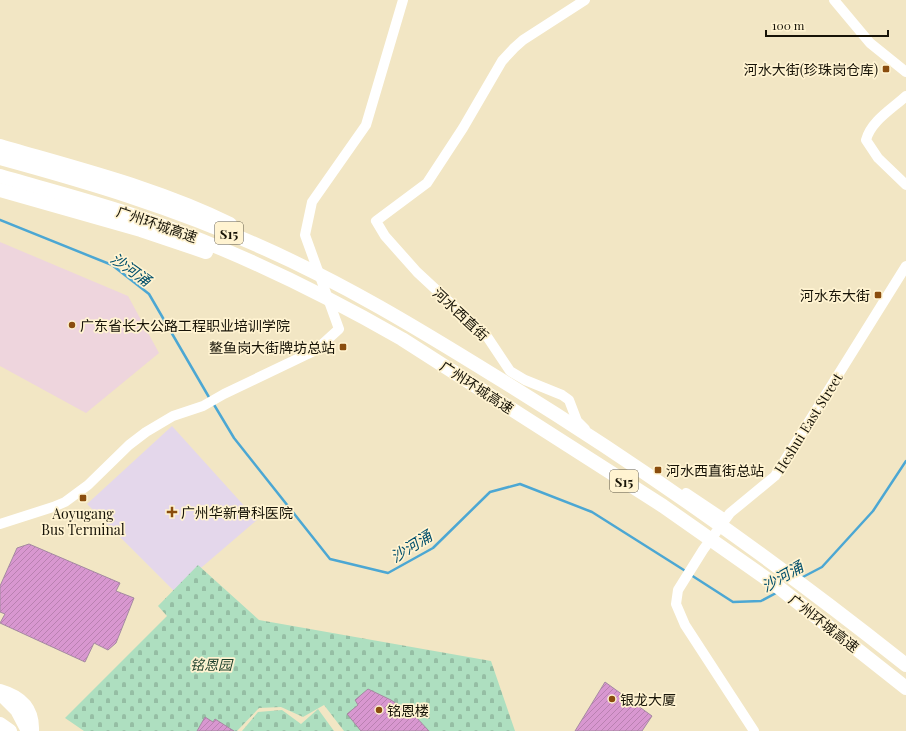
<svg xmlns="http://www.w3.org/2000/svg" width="906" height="731" viewBox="0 0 906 731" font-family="'Playfair Display','Noto Sans SC',serif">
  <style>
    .education { fill: #eed5dd }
    .medical { fill: #e4d7eb }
    .cemetery { fill: url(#cemetery-stones) }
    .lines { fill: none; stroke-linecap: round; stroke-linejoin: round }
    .stream { stroke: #4ca7d3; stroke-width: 2.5 }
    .building { fill: url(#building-hatch); stroke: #a58aa1 }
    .minor { stroke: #fff; stroke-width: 10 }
    .highway { stroke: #fff; stroke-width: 14 }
    .poi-dot { fill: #8a4d0e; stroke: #fff3d1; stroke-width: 1.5 }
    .labels { text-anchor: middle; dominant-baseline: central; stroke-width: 3.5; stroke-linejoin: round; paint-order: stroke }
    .shield { fill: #fff3d1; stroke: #5d5644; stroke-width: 1 }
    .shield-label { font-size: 13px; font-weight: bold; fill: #171307 }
    .poi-label { font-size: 14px; fill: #171307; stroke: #fff3d1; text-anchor: start }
    .street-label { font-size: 14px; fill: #171307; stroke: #fff3d1 }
    .park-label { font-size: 14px; font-style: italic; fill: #1a3e2a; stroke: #fff3d1 }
    .water-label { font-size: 15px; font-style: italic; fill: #004e6b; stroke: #fff3d1 }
  </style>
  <defs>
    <pattern id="cemetery-stones" width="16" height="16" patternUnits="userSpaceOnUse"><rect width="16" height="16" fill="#aedfc0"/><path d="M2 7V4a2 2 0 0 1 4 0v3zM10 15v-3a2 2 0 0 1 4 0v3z" fill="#95bea4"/></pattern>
    <pattern id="building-hatch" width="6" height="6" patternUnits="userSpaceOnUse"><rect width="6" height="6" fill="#d897d0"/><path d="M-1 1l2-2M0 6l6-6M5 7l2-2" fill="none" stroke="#b981b1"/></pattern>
  </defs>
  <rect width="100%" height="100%" fill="#f2e6c4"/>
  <!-- education -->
  <polygon class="education" points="0,242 128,296 159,353 86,413 0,366"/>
  <!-- medical -->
  <polygon class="medical" points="172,426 257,520 174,591 87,504"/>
  <!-- cemetery -->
  <g class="cemetery">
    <polygon points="198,565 259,620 491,661 515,731 344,731 324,705 303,717 281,707 259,708 237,731 84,731 65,718 167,616 158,606"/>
    <polygon points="318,709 334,731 242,731 258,712 282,710 301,724"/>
  </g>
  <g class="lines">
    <!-- stream -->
    <g class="stream">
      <polyline points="0,220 112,265 149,294 210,399"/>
      <polyline points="213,403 234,438 330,559 388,573 433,548 490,492 520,484 592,512 687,572"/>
      <polyline points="691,575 733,602 761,601 778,592"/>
      <polyline points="801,578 822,567 873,511 906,461"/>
    </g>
  </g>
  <!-- building -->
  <g class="building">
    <polygon points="29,544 120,583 116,591 134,598 116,643 108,650 94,643 85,662 0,623 5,614 0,612 0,586 17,548"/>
    <polygon points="605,682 652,716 642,731 575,731"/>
    <polygon points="368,689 391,700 415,716 429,731 361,731 347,714 358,705 355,700"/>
    <polygon points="205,717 213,722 215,719 234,731 197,731"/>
  </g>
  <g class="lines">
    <!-- minor -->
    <g class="minor">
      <polyline points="585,0 523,40 514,48 502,61 463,128 427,183 376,221 385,236 417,272 488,338 510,371 525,380 562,395 569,400 577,421 585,429"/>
      <polyline points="834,0 870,43 906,72"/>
      <path d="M 906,96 C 892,109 871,121 866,140 L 878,158 L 906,185"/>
      <polyline points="686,493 725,519"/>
      <polyline points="0,524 53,507 65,502 88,485 129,445 146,432 173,416 203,406 224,394 316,350 339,329 305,235 312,202 366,125 403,0"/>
      <polyline points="754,731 685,625 676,604 678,590 703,550 730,513 775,476 906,266"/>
    </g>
    <!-- highway -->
    <g class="highway">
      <path d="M 0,146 C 78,169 157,188 230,224"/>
      <path d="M 0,158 C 88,182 175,208 259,246 C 341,282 417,328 493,375 C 637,463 774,560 906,665"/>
      <path d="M 0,176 C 51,191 103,204 153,222 C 240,253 322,293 402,339 L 663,506 L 777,586 L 906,688"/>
      <polyline points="0,190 141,230 206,252"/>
      <path d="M 0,691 C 21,697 33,709 32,731"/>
      <polyline points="3,696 17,710 28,731"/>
      <polyline points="0,724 10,731"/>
    </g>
  </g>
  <!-- markers -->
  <g class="poi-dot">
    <rect x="882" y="65" width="8" height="8" rx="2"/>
    <rect x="874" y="291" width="8" height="8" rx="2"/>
    <circle cx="72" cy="325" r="4"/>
    <rect x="339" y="343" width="8" height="8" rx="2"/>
    <rect x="654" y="466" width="8" height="8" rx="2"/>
    <rect x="79" y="494" width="8" height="8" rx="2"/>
    <path d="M170 506h4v4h4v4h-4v4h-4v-4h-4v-4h4z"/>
    <circle cx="612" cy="699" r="4"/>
    <circle cx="379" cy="710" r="4"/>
  </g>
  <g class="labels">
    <!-- shield labels -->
    <g class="shield">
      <rect x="215" y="222" width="28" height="22" rx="3"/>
      <rect x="610" y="470" width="28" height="22" rx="3"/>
    </g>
    <g class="shield-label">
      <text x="229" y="233">S15</text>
      <text x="624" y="481">S15</text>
    </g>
    <!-- poi labels -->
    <g class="poi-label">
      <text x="878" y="69" text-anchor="end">河水大街(珍珠岗仓库)</text>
      <text x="870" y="295" text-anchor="end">河水东大街</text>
      <text x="80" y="325">广东省长大公路工程职业培训学院</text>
      <text x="335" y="347" text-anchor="end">鳌鱼岗大街牌坊总站</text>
      <text x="666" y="470">河水西直街总站</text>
      <text x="181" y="512">广州华新骨科医院</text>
      <text x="83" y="513" text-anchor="middle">Aoyugang<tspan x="83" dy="16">Bus Terminal</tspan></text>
      <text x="620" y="699">银龙大厦</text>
      <text x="387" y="710">铭恩楼</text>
    </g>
    <!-- street labels -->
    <g class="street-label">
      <text transform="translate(157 224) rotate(19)">广州环城高速</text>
      <text transform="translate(461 314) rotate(43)">河水西直街</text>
      <text transform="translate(477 387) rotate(33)">广州环城高速</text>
      <text transform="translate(808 423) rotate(-58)">Heshui East Street</text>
      <text transform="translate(824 623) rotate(38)">广州环城高速</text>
    </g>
    <!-- park labels -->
    <g class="park-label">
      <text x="211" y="664">铭恩园</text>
    </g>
    <!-- water labels -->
    <g class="water-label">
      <text transform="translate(131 269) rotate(35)">沙河涌</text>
      <text transform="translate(411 546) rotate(-32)">沙河涌</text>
      <text transform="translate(782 576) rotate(-30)">沙河涌</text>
    </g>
  </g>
  <!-- scale -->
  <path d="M766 30v6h122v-6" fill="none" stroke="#171307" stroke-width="2"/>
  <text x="772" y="30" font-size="12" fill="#171307" stroke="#fff3d1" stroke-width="3" paint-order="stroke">100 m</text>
</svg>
